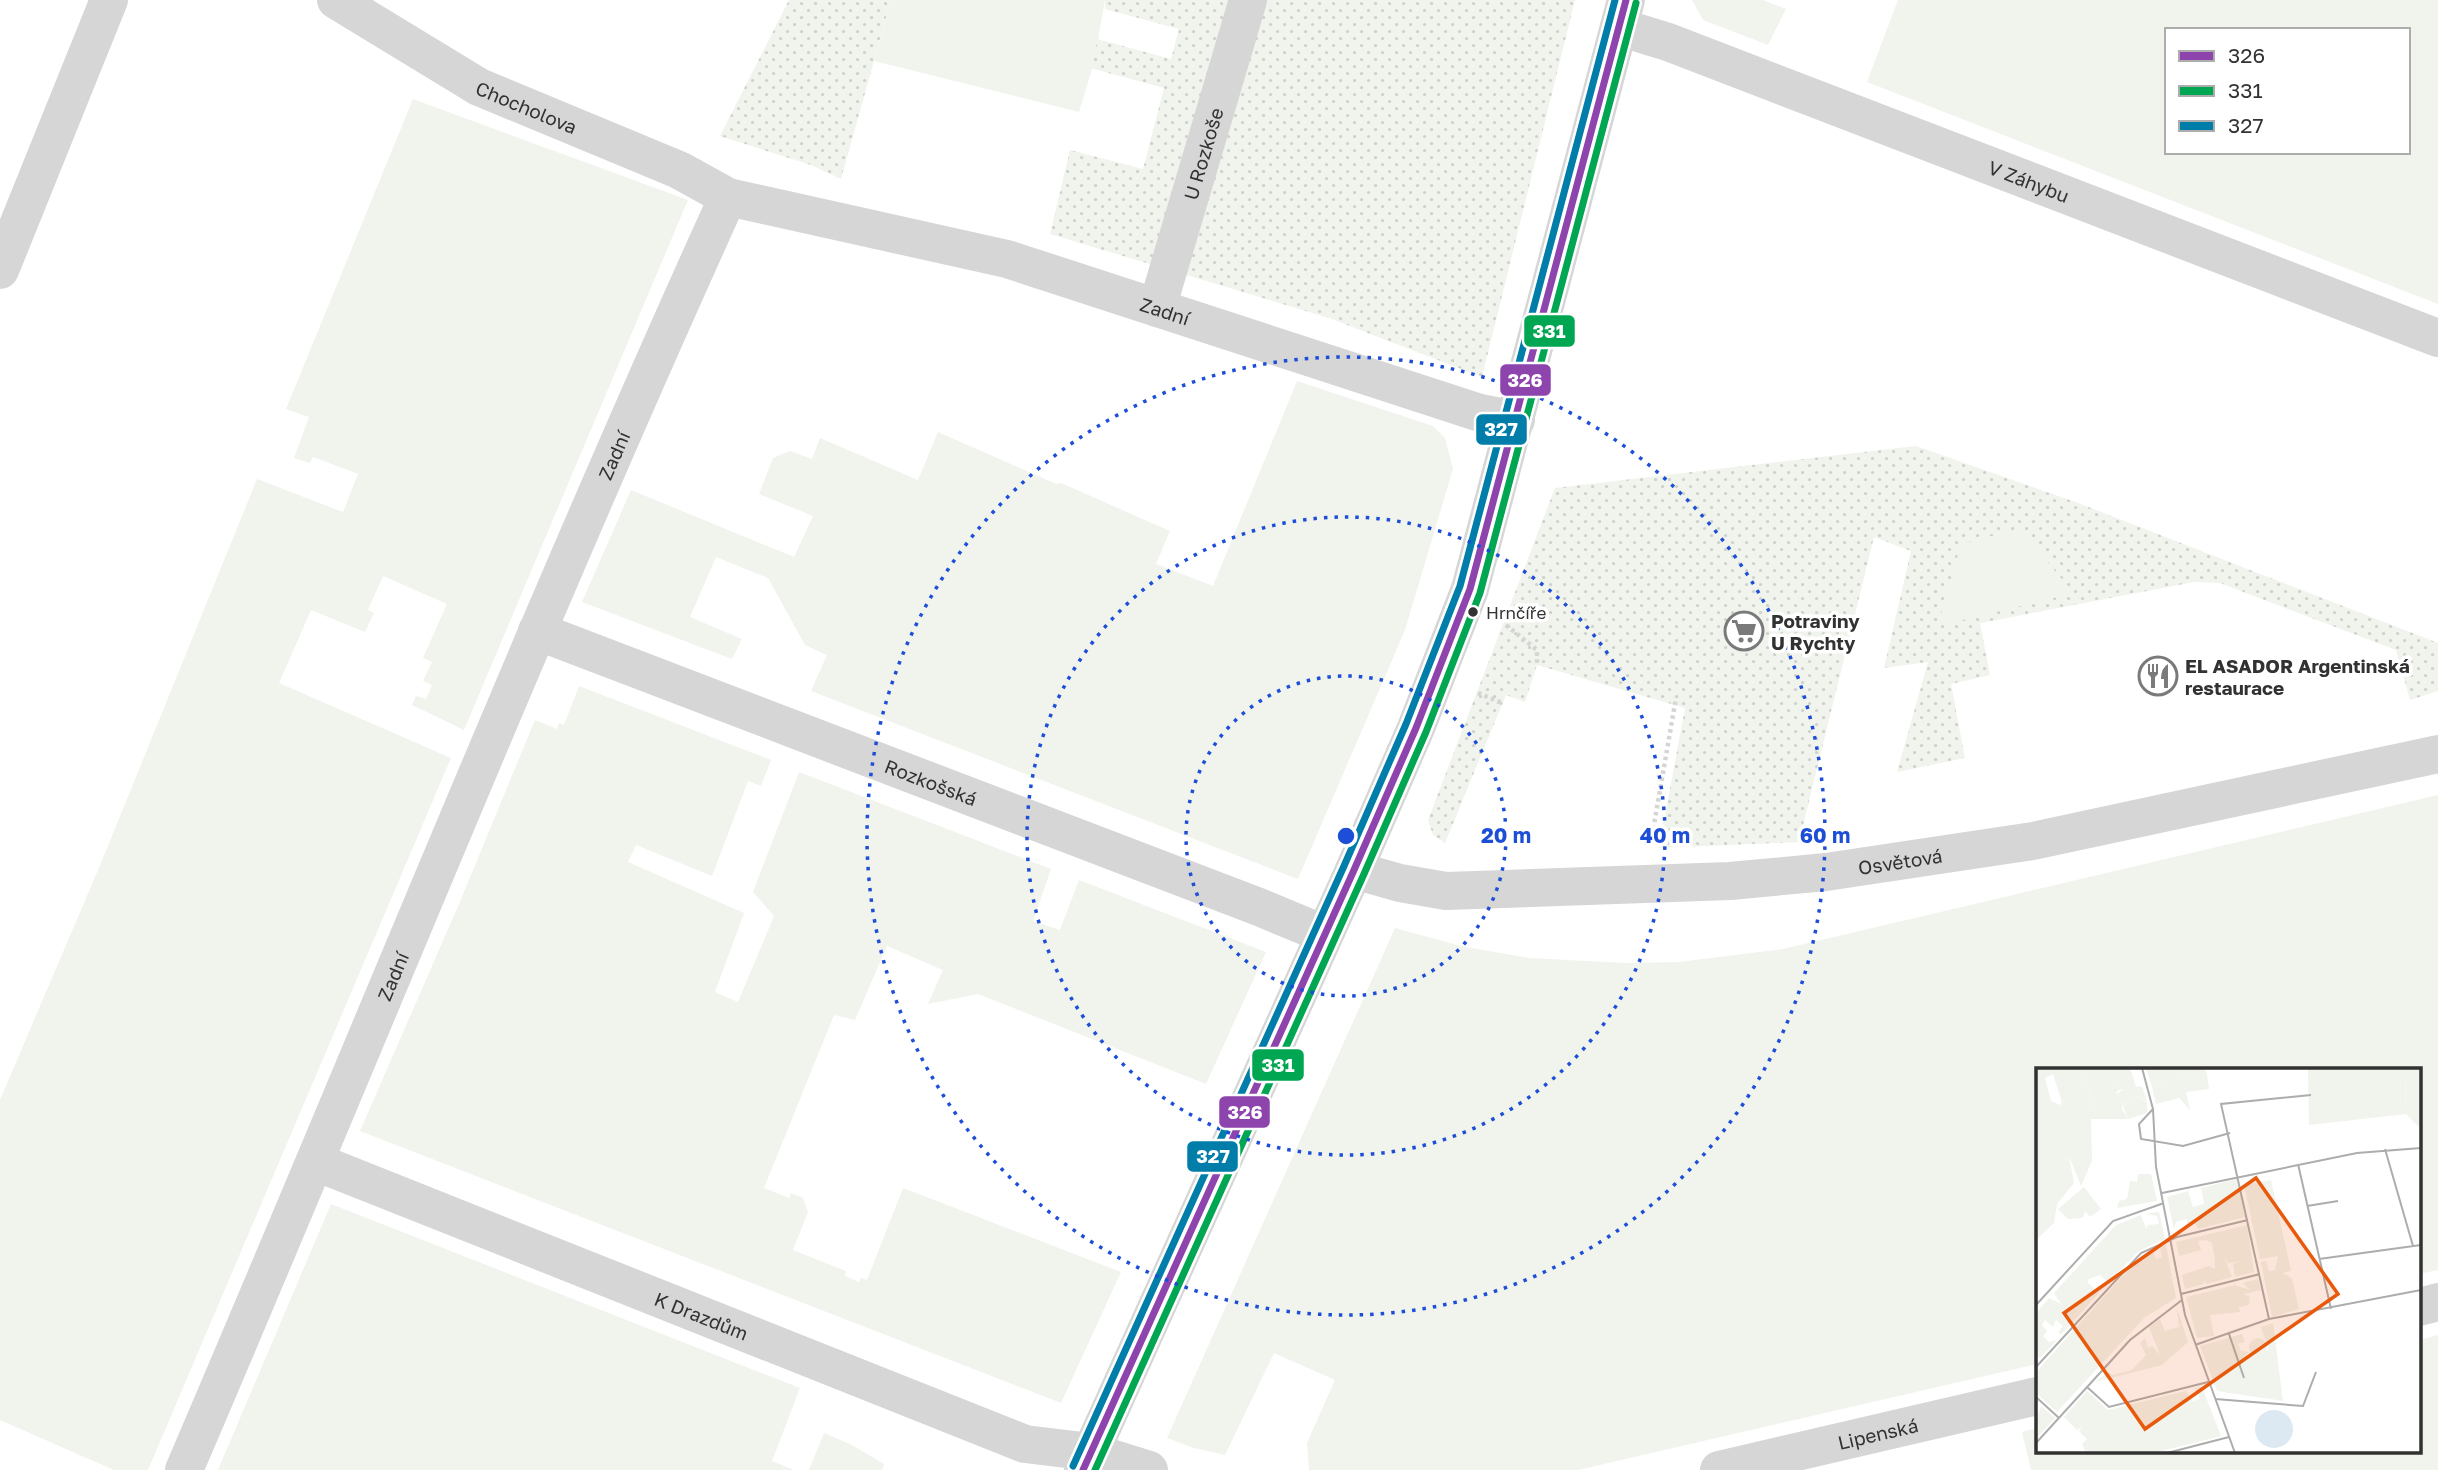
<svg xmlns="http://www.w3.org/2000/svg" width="2438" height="1470" viewBox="0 0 2438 1470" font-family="'Golos Text',sans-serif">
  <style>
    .grass { fill: url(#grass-dots) }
    .green { fill: #f0f4ed; fill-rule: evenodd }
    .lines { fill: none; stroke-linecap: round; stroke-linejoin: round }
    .path { stroke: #d5d5d5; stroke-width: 4.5; stroke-dasharray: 3.5 3.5; stroke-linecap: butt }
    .minor { stroke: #d6d6d6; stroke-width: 38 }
    .bus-1-casing { stroke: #fff; stroke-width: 12 }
    .bus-2-casing { stroke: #fff; stroke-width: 12 }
    .bus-3-casing { stroke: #fff; stroke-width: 12 }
    .bus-1 { stroke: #8e44ad; stroke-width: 7 }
    .bus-2 { stroke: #00a651; stroke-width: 7 }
    .bus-3 { stroke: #007da8; stroke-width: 7 }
    .ring { fill: none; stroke: #1d4ed8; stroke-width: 3.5; stroke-dasharray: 3.5 7 }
    .bus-dot { fill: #323232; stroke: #fff; stroke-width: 2.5 }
    .labels { text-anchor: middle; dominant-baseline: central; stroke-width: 7; stroke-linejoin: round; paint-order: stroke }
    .bus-label { font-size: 17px; fill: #323232; stroke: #fff; text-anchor: start }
    .street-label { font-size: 19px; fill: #323232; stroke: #fff }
    .poi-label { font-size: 19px; font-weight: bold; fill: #323232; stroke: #fff; text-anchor: start }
    .inset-road { fill: none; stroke: #adadad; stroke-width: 2 }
    .view { fill: #e8590c; fill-opacity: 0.15; stroke: #e8590c; stroke-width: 3.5 }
    .inset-edge { fill: none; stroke: #323232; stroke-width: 3.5 }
    .centre { fill: #1d4ed8; stroke: #fff; stroke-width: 3.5 }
    .ring-label { font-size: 21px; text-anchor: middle; font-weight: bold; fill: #1d4ed8; stroke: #fff; stroke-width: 7; stroke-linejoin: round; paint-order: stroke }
    .line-badge { stroke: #fff; stroke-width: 2.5 }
    .badge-label { font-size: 19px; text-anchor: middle; font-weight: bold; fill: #fff }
  </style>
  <defs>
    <pattern id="grass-dots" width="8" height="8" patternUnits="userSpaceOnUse" patternTransform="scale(1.75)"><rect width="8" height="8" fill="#f0f4ed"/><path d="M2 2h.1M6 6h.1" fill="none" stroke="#ced2cc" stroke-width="1.8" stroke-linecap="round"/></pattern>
  </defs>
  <rect width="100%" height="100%" fill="#fff"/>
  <!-- grass -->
  <g class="grass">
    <polygon points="789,0 891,0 841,179 811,165 720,136"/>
    <polygon points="1105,0 1575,0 1482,377 1329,318 1050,234 1070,150 1143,169 1164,88 1090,68 1097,39 1171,59 1179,29 1105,9"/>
    <polygon points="1916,446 2078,503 2438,643 2438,691 2410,700 2396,650 2220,583 2194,582 1980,623 1990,675 1951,684 1965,758 1897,772 1928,662 1884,668 1911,551 1874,537 1799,842 1659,848 1685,708 1537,665 1525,702 1506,695 1445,843 1433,835 1428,820 1555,488"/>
  </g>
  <!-- green -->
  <g class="green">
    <polygon points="891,0 1105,0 1098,40 1090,67 1092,69 1079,112 874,61"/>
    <polygon points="1692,0 1763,0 1786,9 1768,45 1703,20"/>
    <path d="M 1898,0 L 2438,0 L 2438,304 L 1867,82 ZM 2167,30 L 2408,30 L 2408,152 L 2167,152 Z"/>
    <polygon points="413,99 688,200 464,730 412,705 416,696 426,699 432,685 423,681 432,662 423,658 447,604 383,576 368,610 374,613 365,632 311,610 279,683 451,758 148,1470 114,1470 0,1420 0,1100 101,863 257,479 343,512 358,474 313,457 310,463 294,458 309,417 286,409"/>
    <polygon points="1297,381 1433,426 1445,438 1453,469 1405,630 1298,879 811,691 827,655 805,645 768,578 716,557 690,617 742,639 732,659 582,602 631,490 794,557 813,516 759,494 773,458 790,451 812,459 820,438 918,480 938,432 1056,484 1061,483 1170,531 1156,564 1213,586"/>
    <polygon points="2019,529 2074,593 1938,626 1961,544"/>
    <polygon points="579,686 771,760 761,786 748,781 712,876 636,845 628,862 744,913 715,992 738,1002 774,916 753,892 799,772 1051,869 1033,921 1060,930 1079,880 1266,952 1206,1084 978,994 928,1004 943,970 887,946 855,1020 834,1015 764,1188 789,1198 791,1193 803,1198 808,1212 793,1250 846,1271 845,1276 859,1282 861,1278 867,1280 903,1188 1121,1272 1061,1403 360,1131 459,904 535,720 557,729 559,723 564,725"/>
    <polygon points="2438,795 2438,1270 2419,1274 2419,1069 2037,1069 2037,1364 1578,1470 1309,1470 1307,1443 1335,1380 1274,1353 1225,1455 1194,1448 1167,1438 1395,928 1461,946 1529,958 1626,963 1679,962 1783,949"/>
    <polygon points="331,1204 800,1388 772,1461 794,1470 218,1470"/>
    <polygon points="2438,1335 2438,1470 2031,1470 2022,1432 2037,1428 2037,1451 2419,1451 2419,1340"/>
    <polygon points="824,1433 852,1445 884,1464 882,1470 809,1470"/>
  </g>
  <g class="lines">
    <!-- path -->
    <g class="path">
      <polyline points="1506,625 1537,650 1537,665"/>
      <polyline points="1478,693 1502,703"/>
      <polyline points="1652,836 1676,698"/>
    </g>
    <!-- minor -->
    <g class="minor">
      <path id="s1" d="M 336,0 L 479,87 L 679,170 L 728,197 L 1007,259 L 1480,413 L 1516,420"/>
      <path id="s2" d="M 1619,27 L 1668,42 L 2438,338"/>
      <polyline points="0,270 109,0"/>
      <path id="s3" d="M 1157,308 L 1248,0"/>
      <path id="s4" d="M 537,631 L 1259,907 L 1324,934"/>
      <path id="s5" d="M 1354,870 L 1400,883 L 1446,891 L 1730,881 L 1826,872 L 2033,841 L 2438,754"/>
      <path id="s6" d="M 316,1162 L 1025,1444 L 1091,1452 L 1149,1470"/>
      <polyline points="2419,1307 2438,1302"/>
      <path id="s7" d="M 184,1470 C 366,1046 537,617 728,197"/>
      <polyline points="1083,1470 1354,870 1416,728 1470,589 1626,0"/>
      <path id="s8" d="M 1719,1470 L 2037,1396"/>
    </g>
    <defs>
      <polyline id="bus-1" points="1083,1470 1354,870 1416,728 1470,589 1626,0"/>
      <polyline id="bus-2" points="1095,1470 1364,874 1426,732 1480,593 1636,3"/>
      <polyline id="bus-3" points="1073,1466 1344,866 1406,724 1460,586 1615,0"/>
    </defs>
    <!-- bus-1 casing -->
    <use href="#bus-1" class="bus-1-casing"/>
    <!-- bus-2 casing -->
    <use href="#bus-2" class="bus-2-casing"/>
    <!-- bus-3 casing -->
    <use href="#bus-3" class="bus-3-casing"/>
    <!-- bus-1 -->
    <use href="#bus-1" class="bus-1"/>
    <!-- bus-2 -->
    <use href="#bus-2" class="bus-2"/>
    <!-- bus-3 -->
    <use href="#bus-3" class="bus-3"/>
  </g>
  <!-- distance rings -->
  <g class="ring">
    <circle cx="1346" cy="836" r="160"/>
    <circle cx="1346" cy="836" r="319"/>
    <circle cx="1346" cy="836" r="479"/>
  </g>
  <!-- icons -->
  <defs>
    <symbol id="supermarket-ring" viewBox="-11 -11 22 22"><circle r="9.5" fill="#fff" stroke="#7a7a7a" stroke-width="1.5"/><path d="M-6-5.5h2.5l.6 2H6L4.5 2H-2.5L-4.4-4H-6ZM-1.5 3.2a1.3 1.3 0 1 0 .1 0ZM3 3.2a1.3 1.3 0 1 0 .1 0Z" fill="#7a7a7a"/></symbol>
    <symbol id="restaurant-ring" viewBox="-11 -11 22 22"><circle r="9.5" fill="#fff" stroke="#7a7a7a" stroke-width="1.5"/><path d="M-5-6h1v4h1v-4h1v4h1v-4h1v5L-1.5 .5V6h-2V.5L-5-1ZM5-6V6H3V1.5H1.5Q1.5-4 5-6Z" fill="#7a7a7a"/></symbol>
  </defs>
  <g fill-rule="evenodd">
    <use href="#supermarket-ring" x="1722" y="609" width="44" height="44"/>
    <use href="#restaurant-ring" x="2136" y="654" width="44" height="44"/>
  </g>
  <!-- markers -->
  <circle class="bus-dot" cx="1473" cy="612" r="6"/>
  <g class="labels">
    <!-- bus labels -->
    <g class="bus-label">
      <text x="1486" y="612">Hrnčíře</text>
    </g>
    <!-- street labels -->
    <g class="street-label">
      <text stroke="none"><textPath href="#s1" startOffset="219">Chocholova</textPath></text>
      <text stroke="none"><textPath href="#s3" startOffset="161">U Rozkoše</textPath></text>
      <text stroke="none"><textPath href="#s2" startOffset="438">V Záhybu</textPath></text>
      <text stroke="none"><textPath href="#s1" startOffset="892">Zadní</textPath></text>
      <text stroke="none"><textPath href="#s7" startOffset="1102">Zadní</textPath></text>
      <text stroke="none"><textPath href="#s4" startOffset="422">Rozkošská</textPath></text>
      <text stroke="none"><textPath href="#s5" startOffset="550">Osvětová</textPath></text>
      <text stroke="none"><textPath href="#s7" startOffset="536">Zadní</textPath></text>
      <text stroke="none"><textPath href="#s6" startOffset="415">K Drazdům</textPath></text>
      <text stroke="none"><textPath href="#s8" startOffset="163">Lipenská</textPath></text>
    </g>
    <!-- poi labels -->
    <g class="poi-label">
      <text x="1771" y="620">Potraviny<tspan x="1771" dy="22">U Rychty</tspan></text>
      <text x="2185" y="665">EL ASADOR Argentinská<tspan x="2185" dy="22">restaurace</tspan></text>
    </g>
  </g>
  <!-- overview -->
  <g transform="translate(2036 1068)">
    <rect width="385" height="385" fill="#fff"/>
    <path d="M 0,0 L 48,0 L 57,43 L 88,21 L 86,41 L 92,51 L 55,51 L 56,93 L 45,118 L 33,88 L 38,115 L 21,136 L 18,155 L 0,172 ZM 17,6 L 26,34 L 24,37 L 15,33 L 9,10 ZM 74,0 L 94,0 L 97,9 L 78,16 ZM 110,0 L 169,0 L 171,6 L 115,15 ZM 369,0 L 385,0 L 385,61 L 370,46 ZM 141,240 L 152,274 L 126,297 L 59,314 L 72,304 L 77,307 L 96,302 L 110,287 L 104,275 L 109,270 L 112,280 L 116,278 L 124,287 L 113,259 L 124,251 L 129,263 L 143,259 ZM 237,255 L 247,333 L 181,323 L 164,278 L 206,266 L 209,274 L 202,276 L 205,283 L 213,284 L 207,289 L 215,288 L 233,282 L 225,259 Z" fill="#f0f4ed" fill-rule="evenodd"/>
    <path d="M 99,27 L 111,35 L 111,45 L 92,51 L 87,38 Z" fill="#f0f4ed"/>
    <path d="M 48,0 L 74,0 L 78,16 L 97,9 L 100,19 L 106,18 L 111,34 L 99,27 L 87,38 L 87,21 L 81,23 L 79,41 L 57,43 ZM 272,0 L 369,0 L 370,46 L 273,57 ZM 171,6 L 173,21 L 150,24 L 154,42 L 143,30 L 120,36 L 115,15 ZM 102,106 L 115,106 L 121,133 L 81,140 L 83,133 L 91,131 L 94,113 L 101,114 ZM 201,111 L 209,149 L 162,161 L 159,154 L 151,159 L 151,151 L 140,154 L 138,162 L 131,129 L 152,123 L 157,139 L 168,136 L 165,120 ZM 235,112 L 255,203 L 246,205 L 256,210 L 263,241 L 236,249 L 225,194 L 230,193 L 233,203 L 239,202 L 242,188 L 224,191 L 208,117 ZM 48,119 L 65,141 L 54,149 L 49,143 L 47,150 L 32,151 L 22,141 ZM 123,144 L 129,171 L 103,183 L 72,214 L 64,207 L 53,211 L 51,214 L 63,225 L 25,267 L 22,264 L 27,258 L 20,252 L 17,259 L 9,252 L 6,257 L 11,263 L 7,268 L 13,274 L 21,272 L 4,290 L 0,287 L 0,245 L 13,230 L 25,236 L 18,225 L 80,157 L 105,147 L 110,161 L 112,157 L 123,156 L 121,148 L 109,146 ZM 211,157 L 218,204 L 199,209 L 197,196 L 204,193 L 192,195 L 188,188 L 196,209 L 170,216 L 169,211 L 168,216 L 149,221 L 146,207 L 173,198 L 179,201 L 179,192 L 176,175 L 170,172 L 162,173 L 165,182 L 143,188 L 140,174 ZM 130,177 L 140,230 L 108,250 L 21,344 L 0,325 L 0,304 L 99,194 L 116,182 L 120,191 L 126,190 L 124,179 ZM 222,211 L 225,222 L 208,226 L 214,229 L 213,237 L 203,239 L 204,244 L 174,247 L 178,268 L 161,270 L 150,229 L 199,217 L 214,222 L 207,215 ZM213 279a9 9 0 1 1 18 0a9 9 0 1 1-18 0ZM 166,319 L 185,368 L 118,385 L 50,385 L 46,376 L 51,371 L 43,363 L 46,359 L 41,362 L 28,349 L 51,323 L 72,342 L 150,323 L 157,333 L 164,331 L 159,320 ZM 5,338 L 19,350 L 0,371 L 0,353 Z" fill="#f0f4ed"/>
    <path d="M219 361a19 19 0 1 1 38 0a19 19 0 1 1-38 0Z" fill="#dde9f2"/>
    <path class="inset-road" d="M 106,0 L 117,41 L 120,99 L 149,247 L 199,385M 117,41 L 103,56 L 105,71 L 147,78 L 194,65M 349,81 L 377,178M 262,96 L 295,241M 126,125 L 321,85 L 385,80M 271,138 L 302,133M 283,191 L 385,177M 145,226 L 224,206M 0,237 L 77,153 L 128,135M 233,251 L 185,36 L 275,27M 193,266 L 208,310M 159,277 L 233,251 L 385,222M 0,299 L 105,185 L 141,169 L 212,152M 51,319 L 73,339 L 172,314M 0,329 L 23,350M 179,331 L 267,338 L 280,304M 0,375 L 94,272 L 146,232M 131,385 L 193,369"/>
    <path class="view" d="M 220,110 L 302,226 L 109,361 L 28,245 Z"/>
    <rect width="385" height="385" class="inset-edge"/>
  </g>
  <circle cx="1346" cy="836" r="10" class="centre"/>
  <g class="ring-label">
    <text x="1506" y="843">20 m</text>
    <text x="1665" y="843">40 m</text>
    <text x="1825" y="843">60 m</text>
  </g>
  <g class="line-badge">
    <rect x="1523" y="314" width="53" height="34" rx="7" fill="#00a651"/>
    <rect x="1499" y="363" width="53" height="34" rx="7" fill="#8e44ad"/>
    <rect x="1475" y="413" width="53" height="33" rx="7" fill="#007da8"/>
    <rect x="1251" y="1048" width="54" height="34" rx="7" fill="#00a651"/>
    <rect x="1218" y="1095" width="53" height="34" rx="7" fill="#8e44ad"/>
    <rect x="1186" y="1140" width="53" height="33" rx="7" fill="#007da8"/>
  </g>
  <g class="badge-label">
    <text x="1549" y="338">331</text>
    <text x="1525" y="387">326</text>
    <text x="1501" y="436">327</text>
    <text x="1278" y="1072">331</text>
    <text x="1245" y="1119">326</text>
    <text x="1213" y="1163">327</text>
  </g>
  <!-- legend -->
  <rect x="2165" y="28" width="245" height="126" fill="#ffffff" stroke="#adadad" stroke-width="2"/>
  <rect x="2179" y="51" width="35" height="10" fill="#8e44ad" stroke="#adadad" stroke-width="2"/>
  <text x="2228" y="63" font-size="21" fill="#323232">326</text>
  <rect x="2179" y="86" width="35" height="10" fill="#00a651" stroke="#adadad" stroke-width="2"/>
  <text x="2228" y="98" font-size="21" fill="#323232">331</text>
  <rect x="2179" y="121" width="35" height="10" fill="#007da8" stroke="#adadad" stroke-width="2"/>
  <text x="2228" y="133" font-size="21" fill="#323232">327</text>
</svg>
